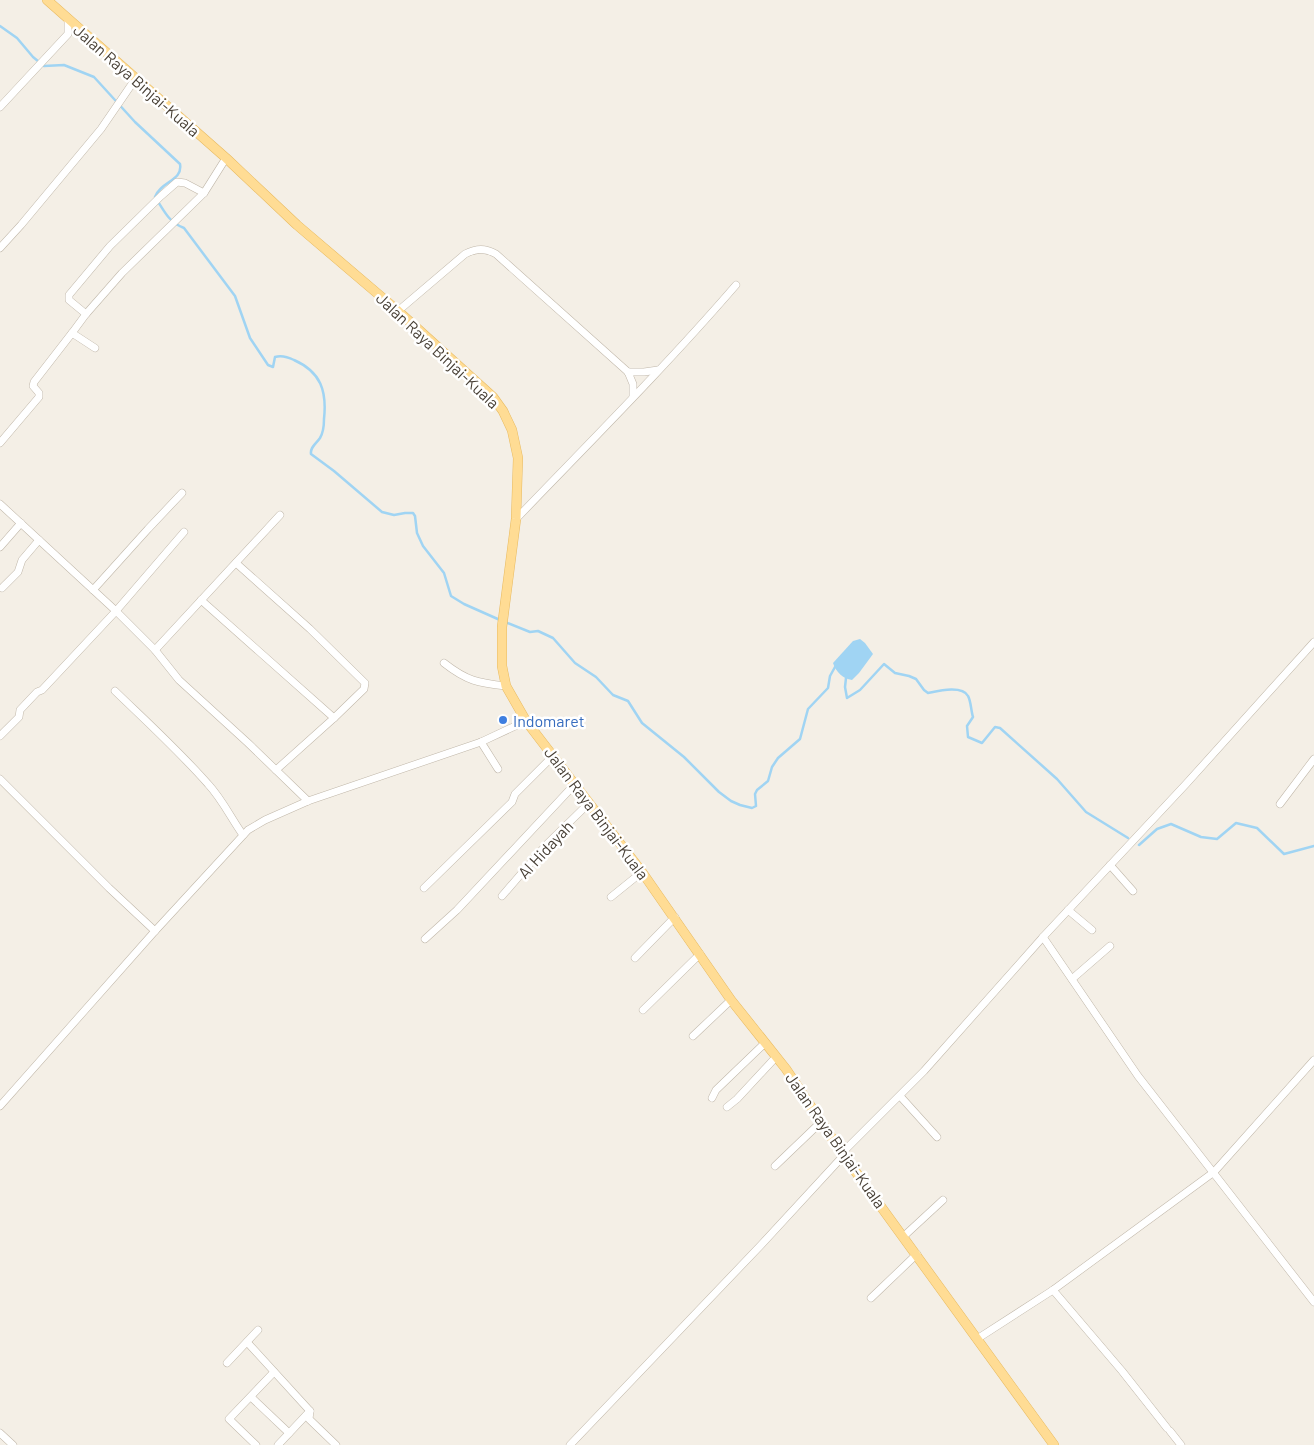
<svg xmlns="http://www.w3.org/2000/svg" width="1314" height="1445" viewBox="0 0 1314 1445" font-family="Barlow,sans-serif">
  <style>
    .water { fill: #a0d4f3 }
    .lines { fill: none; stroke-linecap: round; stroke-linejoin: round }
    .stream { stroke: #a0d4f3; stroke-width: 2.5 }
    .minor-casing { stroke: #c0b7a9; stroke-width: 8 }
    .major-casing { stroke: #e8ba60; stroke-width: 10 }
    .minor { stroke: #fff; stroke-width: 7 }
    .major { stroke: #ffdc94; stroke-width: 9 }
    .shop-dot { fill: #3f7fe0; stroke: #fff; stroke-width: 2 }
    .labels { text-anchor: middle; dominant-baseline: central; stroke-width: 5; stroke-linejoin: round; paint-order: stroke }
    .street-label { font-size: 16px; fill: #473f35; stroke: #fff }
    .shop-label { font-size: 16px; fill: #366cbe; stroke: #fff; text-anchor: start }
  </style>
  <rect width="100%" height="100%" fill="#f4efe6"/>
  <!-- water -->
  <path class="water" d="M 860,639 L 865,643 L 873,654 L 859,673 L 852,680 C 843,679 836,672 833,663 L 853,641 Z"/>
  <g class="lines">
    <!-- stream -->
    <g class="stream">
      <path d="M 0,26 L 17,38 L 33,57 L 44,66 L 64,65 L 94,77 L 135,122 L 180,164 C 183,181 161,181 155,197 C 164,210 168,222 184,228 L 235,296 L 250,338 L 268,365 L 273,367 L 275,357 C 281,355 288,357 294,360 C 321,372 327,391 324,419 C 324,426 323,433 320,438 C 316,444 310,447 311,454 L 334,471 L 382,512 L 394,515 L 405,513 L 413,513 L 415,516 L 417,533 L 423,546 L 444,573 L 451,596 L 464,604 L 500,620"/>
      <polyline points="505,622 530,632 538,631 553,638 575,663 596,677 613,695 628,701 642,723 684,757 719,792 731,801 740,805 752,808 756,806 755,794 757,790 768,781 772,767 778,758 800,739 808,709 828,688 830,676 835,667 837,667"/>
      <path d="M 846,678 L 845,687 L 847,698 L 860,690 L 884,664 L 895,673 L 909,676 L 916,679 L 924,690 L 928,693 C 938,691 962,685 968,696 C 971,701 971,711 973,717 L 967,726 L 968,737 L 982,743 L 995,727 L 1000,728 L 1057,779 L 1086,812 L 1128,838"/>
      <polyline points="1139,845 1157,829 1171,824 1201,837 1217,839 1236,823 1257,828 1284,854 1314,846"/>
    </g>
    <defs>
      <g id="minor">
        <polyline points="0,107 68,34 68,18"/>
        <polyline points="0,248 21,225 101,129 136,78"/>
        <path d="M 398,311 L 465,254 C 477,248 485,248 496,254 L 628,372 L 633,384 L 633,396"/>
        <polyline points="86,314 69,300 69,295 110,246 161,196 177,182 185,183 204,193"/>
        <polyline points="72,333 86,314 122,273 204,193 226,158"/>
        <polyline points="628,372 644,372 658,370"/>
        <polyline points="0,443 39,397 39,393 33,386 34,382 72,333 95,348"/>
        <polyline points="0,504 116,611 155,650 179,680 248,743 308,801"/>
        <path d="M 516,519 C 590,442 666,366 736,285"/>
        <polyline points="0,547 21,523"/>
        <polyline points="236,563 310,629 365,683 364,689 334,718"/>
        <polyline points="2,588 18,572 22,560 39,540"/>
        <polyline points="93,590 148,529 182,493"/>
        <polyline points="201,600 334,718 276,770"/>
        <polyline points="155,650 280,515"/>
        <path d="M 444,663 C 467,681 478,683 506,686"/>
        <path d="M 115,691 C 146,721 179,751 208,784 C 222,799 231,818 243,835"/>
        <polyline points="0,736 19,717 20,710 37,692 42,690 116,611 184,532"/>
        <polyline points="481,742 498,769"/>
        <polyline points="0,779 109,888 155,931"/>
        <polyline points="1280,804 1314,759"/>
        <polyline points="1110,865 1133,891"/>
        <polyline points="424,888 512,802 515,794 553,756"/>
        <polyline points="502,896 546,845 589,803"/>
        <polyline points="611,897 642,872"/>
        <polyline points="1068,910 1092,930"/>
        <polyline points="1043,937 1138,1076 1314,1302"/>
        <polyline points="425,939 457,910 575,784"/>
        <polyline points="635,958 675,917"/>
        <polyline points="1072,979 1110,946"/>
        <polyline points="643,1010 700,954"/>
        <polyline points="693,1036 731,1000"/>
        <polyline points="900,1096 937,1137"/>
        <polyline points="712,1098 716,1090 765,1043"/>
        <polyline points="0,1106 155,931 248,830 265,820 308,801 481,742 526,721"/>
        <polyline points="727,1107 737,1099 776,1057"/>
        <polyline points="842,1153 924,1071 1043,937 1186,784 1314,642"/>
        <polyline points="775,1166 822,1121"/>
        <polyline points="904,1236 943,1200"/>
        <polyline points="1053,1290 1122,1371 1167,1428"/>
        <polyline points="871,1298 917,1254"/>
        <polyline points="977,1339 1053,1290 1214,1172 1314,1060"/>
        <polyline points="247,1342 310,1411 309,1419 336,1445"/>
        <polyline points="227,1363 258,1330"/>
        <polyline points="251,1397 289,1433"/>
        <polyline points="1170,1431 1181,1445"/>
        <polyline points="0,1433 13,1445"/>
        <polyline points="256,1445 229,1419 274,1372"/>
        <polyline points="278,1445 310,1411"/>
        <polyline points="570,1445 761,1245 844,1155"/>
      </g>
      <polyline id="major" points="47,0 226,158 297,225 398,311 493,397 503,411 512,430 518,458 516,519 502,627 502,666 506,686 526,721 642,872 731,1000 786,1069 842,1153 1054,1445"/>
    </defs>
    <!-- minor casing -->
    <use href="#minor" class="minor-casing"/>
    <!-- major casing -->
    <use href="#major" class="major-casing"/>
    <!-- minor -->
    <use href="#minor" class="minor"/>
    <!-- major -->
    <use href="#major" class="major"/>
  </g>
  <!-- markers -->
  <circle class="shop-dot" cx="503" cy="720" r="5"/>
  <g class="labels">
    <!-- street labels -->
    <g class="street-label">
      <text transform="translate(137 80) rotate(41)">Jalan Raya Binjai-Kuala</text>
      <text transform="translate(438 350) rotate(43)">Jalan Raya Binjai-Kuala</text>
      <text transform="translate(597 813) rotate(53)">Jalan Raya Binjai-Kuala</text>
      <text transform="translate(545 849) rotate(-47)">Al Hidayah</text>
      <text transform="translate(836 1140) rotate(55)">Jalan Raya Binjai-Kuala</text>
    </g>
    <!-- shop labels -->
    <g class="shop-label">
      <text x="513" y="720">Indomaret</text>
    </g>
  </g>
</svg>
